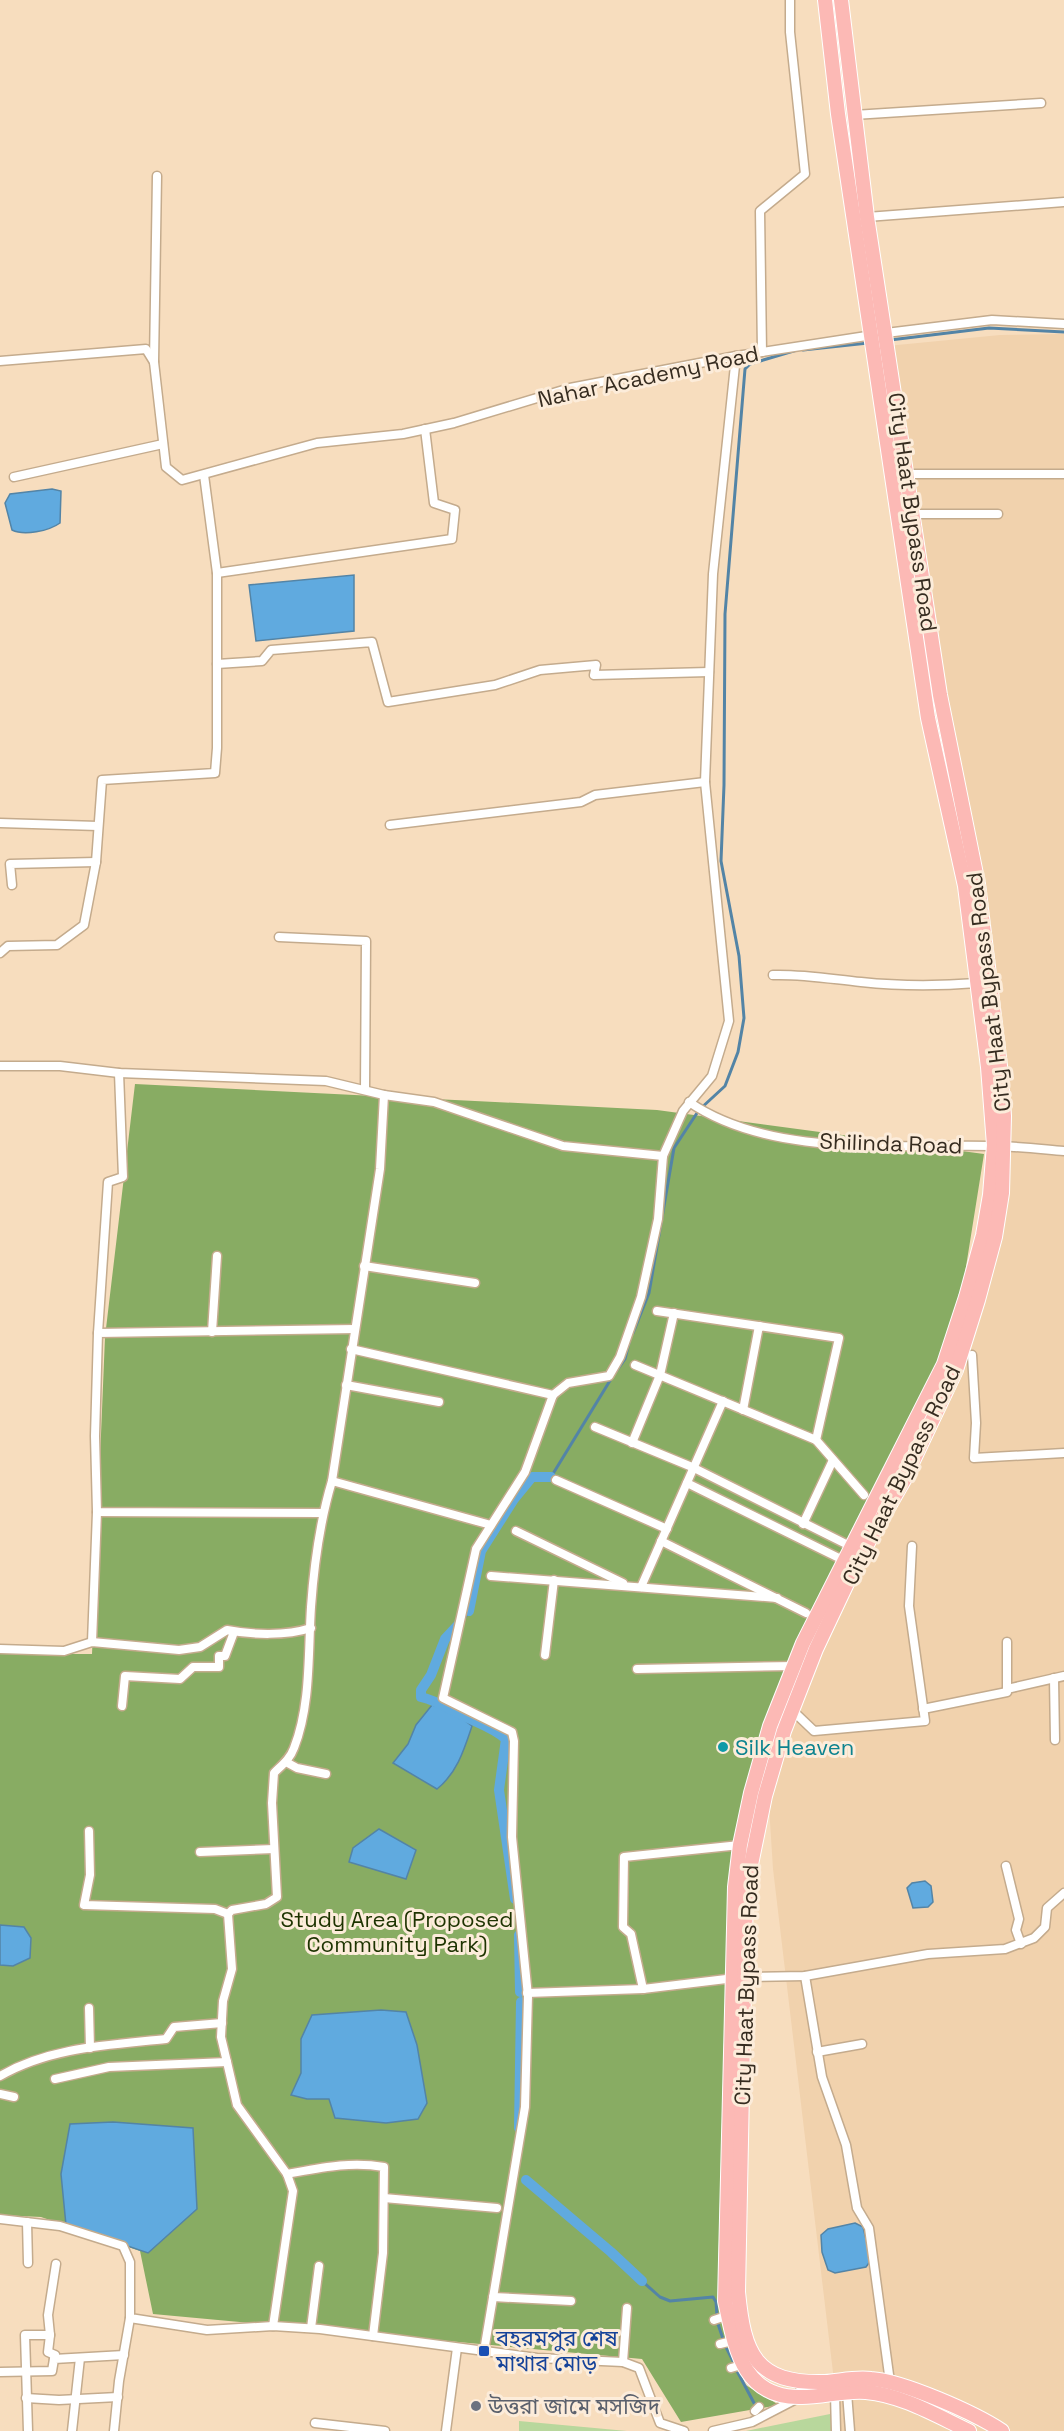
<svg xmlns="http://www.w3.org/2000/svg" width="1064" height="2431" viewBox="0 0 1064 2431" font-family="'Space Grotesk','Noto Sans Bengali',sans-serif">
  <style>
    .built { fill: #f1d2ad }
    .green { fill: #b8d79c }
    .forest { fill: #88ac63 }
    .water { fill: #60aadf; stroke: #5384a6; stroke-width: 1.5 }
    .lines { fill: none; stroke-linecap: round; stroke-linejoin: round }
    .stream { stroke: #5384a6; stroke-width: 3 }
    .canal { stroke: #60aadf; stroke-width: 10 }
    .minor-casing { stroke: #c4ab8d; stroke-width: 11 }
    .primary-casing { stroke: #fff; stroke-width: 16 }
    .minor { stroke: #fff; stroke-width: 8 }
    .primary { stroke: #fcb9b5; stroke-width: 14 }
    .culture-dot { fill: #0f9aa8; stroke: #fcecda; stroke-width: 2 }
    .transit-dot { fill: #1a4fb4; stroke: #fcecda; stroke-width: 2 }
    .worship-dot { fill: #6b7280; stroke: #fcecda; stroke-width: 2 }
    .labels { text-anchor: middle; dominant-baseline: central; stroke-width: 6; stroke-linejoin: round; paint-order: stroke }
    .street-label { font-size: 22px; fill: #362c20; stroke: #fcecda }
    .culture-label { font-size: 22px; fill: #0d838f; stroke: #fcecda; text-anchor: start }
    .park-label { font-size: 22px; fill: #1d3300; stroke: #fcecda }
    .transit-label { font-size: 22px; fill: #164399; stroke: #fcecda; text-anchor: start }
    .worship-label { font-size: 22px; fill: #5b616d; stroke: #fcecda; text-anchor: start }
  </style>
  <rect width="100%" height="100%" fill="#f7ddbe"/>
  <!-- built -->
  <polygon class="built" points="1064,334 1064,2431 840,2431 773,1869 768,1790 806,1689 976,1327 1009,1162 1012,1112 981,889 939,697 887,346 1000,335"/>
  <!-- green -->
  <g class="green">
    <polygon points="835,2413 834,2431 746,2431"/>
    <polygon points="519,2421 627,2431 519,2431"/>
  </g>
  <!-- forest -->
  <polygon class="forest" points="135,1084 657,1110 984,1154 957,1323 800,1648 738,1832 724,2043 718,2280 744,2384 779,2405 681,2422 642,2359 153,2314 140,2251 41,2217 0,2215 0,1654 92,1654 105,1337"/>
  <!-- water -->
  <g class="water">
    <path d="M 52,489 L 61,491 L 60,523 C 49,531 24,536 12,530 L 5,503 L 10,494 Z"/>
    <polygon points="354,575 354,631 256,641 249,585"/>
    <path d="M 432,1705 L 449,1709 L 472,1726 C 464,1750 457,1773 437,1789 L 393,1763 L 408,1744 L 416,1725 Z"/>
    <polygon points="379,1829 416,1850 406,1879 349,1862 353,1848"/>
    <polygon points="925,1881 931,1886 933,1902 928,1907 913,1908 907,1888 912,1883"/>
    <polygon points="0,1925 24,1927 31,1938 30,1958 13,1966 0,1965"/>
    <polygon points="381,2010 406,2012 417,2045 427,2103 418,2119 386,2123 335,2118 329,2099 307,2099 291,2095 301,2073 301,2039 312,2015"/>
    <polygon points="113,2122 193,2128 197,2209 148,2253 66,2225 61,2174 70,2124"/>
    <polygon points="855,2223 863,2227 871,2260 866,2267 835,2273 828,2270 822,2252 821,2235 828,2229"/>
  </g>
  <g class="lines">
    <!-- stream -->
    <g class="stream">
      <polyline points="890,340 989,328 1064,332"/>
      <polyline points="803,350 868,343"/>
      <polyline points="633,1333 649,1293 674,1148 699,1110 725,1086 738,1052 744,1018 739,956 721,861 724,785 725,614 745,369 750,364 797,350"/>
      <polyline points="615,1373 625,1359 630,1339"/>
      <polyline points="551,1477 611,1379"/>
      <polyline points="464,1619 469,1611"/>
      <polyline points="642,2281 660,2297 670,2301 713,2297 716,2302 717,2316"/>
      <polyline points="718,2324 723,2339"/>
      <polyline points="725,2345 734,2363"/>
      <polyline points="736,2369 754,2403"/>
    </g>
    <!-- canal -->
    <g class="canal">
      <polyline points="469,1611 481,1551 514,1499 532,1477 551,1477"/>
      <path d="M 459,1624 L 445,1639 L 431,1675 L 421,1690 L 421,1697 C 437,1701 446,1707 460,1714 C 475,1722 493,1727 506,1739 L 499,1790 L 515,1899"/>
      <polyline points="519,1935 520,1992"/>
      <polyline points="519,2128 521,2002"/>
      <polyline points="526,2180 611,2252 642,2281"/>
    </g>
    <defs>
      <g id="minor">
        <polyline points="854,115 1041,103"/>
        <polyline points="867,217 1064,202"/>
        <polyline points="762,352 760,211 805,174 790,32 790,0"/>
        <polyline points="0,361 146,349 154,362 166,467 182,480 317,443 403,434 454,423 570,388 736,356 886,333 992,320 1064,324"/>
        <polyline points="154,362 157,176"/>
        <polyline points="907,474 1064,474"/>
        <polyline points="14,477 163,444"/>
        <polyline points="913,514 998,514"/>
        <polyline points="217,573 452,539 455,510 434,503 425,429"/>
        <polyline points="217,664 262,661 271,650 372,642 388,702 495,685 540,670 596,665 594,675 709,672"/>
        <polyline points="0,823 98,826"/>
        <polyline points="390,825 581,802 595,795 705,782"/>
        <polyline points="12,885 10,864 96,862"/>
        <polyline points="279,937 366,941 365,1090"/>
        <polyline points="0,953 8,946 57,945 84,925 96,862 102,780 215,773 217,748 217,573 204,475"/>
        <path d="M 773,975 C 803,974 831,979 861,982 C 899,986 939,986 977,983"/>
        <polyline points="0,1066 60,1066 119,1073 326,1081 384,1095 434,1102 563,1146 663,1156"/>
        <path d="M 689,1102 C 771,1158 896,1144 991,1146 C 1015,1146 1040,1149 1064,1151"/>
        <polyline points="364,1266 475,1283"/>
        <polyline points="657,1311 839,1338 816,1440"/>
        <polyline points="212,1332 217,1256"/>
        <polyline points="98,1333 108,1182 123,1177 119,1073"/>
        <polyline points="351,1349 553,1395"/>
        <polyline points="972,1355 976,1423 974,1458 1064,1453"/>
        <polyline points="635,1365 816,1440 864,1495"/>
        <polyline points="346,1385 439,1402"/>
        <polyline points="743,1410 759,1326"/>
        <polyline points="595,1427 692,1467 852,1547"/>
        <polyline points="632,1443 660,1375 674,1313"/>
        <polyline points="556,1480 667,1529"/>
        <polyline points="332,1481 491,1525"/>
        <polyline points="687,1483 845,1561"/>
        <polyline points="322,1513 97,1512 95,1436 98,1333 355,1329"/>
        <polyline points="803,1524 833,1460"/>
        <polyline points="516,1531 623,1583"/>
        <polyline points="661,1541 806,1613"/>
        <polyline points="491,1576 777,1598"/>
        <polyline points="641,1587 723,1401"/>
        <polyline points="92,1642 97,1512"/>
        <path d="M 0,1649 L 64,1651 L 92,1642 L 179,1650 L 200,1647 L 227,1630 C 253,1635 286,1636 311,1628"/>
        <polyline points="545,1655 554,1580"/>
        <polyline points="637,1669 794,1666"/>
        <polyline points="1054,1678 1055,1740"/>
        <polyline points="1007,1689 1064,1676"/>
        <polyline points="122,1706 125,1676 180,1679 193,1667 219,1667 219,1656 225,1656 234,1632"/>
        <polyline points="923,1709 1007,1692 1007,1642"/>
        <polyline points="792,1710 814,1731 925,1721 909,1606 912,1546"/>
        <polyline points="286,1762 297,1768 326,1774"/>
        <polyline points="89,1831 90,1875 84,1905 215,1909 228,1914"/>
        <polyline points="200,1852 274,1849"/>
        <polyline points="1006,1866 1019,1919 1016,1930 1021,1944"/>
        <polyline points="805,1976 822,2077 846,2145 857,2208 869,2228 890,2382"/>
        <polyline points="643,1989 631,1934 623,1927 624,1857 740,1845"/>
        <polyline points="527,1993 643,1989 743,1977 805,1976 928,1954 1005,1949 1034,1938 1045,1927 1047,1908 1064,1893"/>
        <polyline points="89,2008 90,2048"/>
        <polyline points="817,2052 862,2044"/>
        <path d="M 0,2076 C 50,2047 110,2045 166,2039 L 174,2027 L 222,2023"/>
        <polyline points="55,2079 109,2067 227,2062"/>
        <polyline points="0,2094 14,2097"/>
        <path d="M 287,2174 C 320,2168 350,2161 384,2167 L 383,2253 L 373,2336"/>
        <polyline points="384,2198 497,2208"/>
        <polyline points="0,2219 60,2226 123,2246 130,2262 130,2318 207,2330 273,2326 320,2329 537,2358 623,2362 639,2368 660,2423 684,2431"/>
        <polyline points="27,2222 28,2263"/>
        <polyline points="493,2297 571,2301"/>
        <polyline points="714,2320 720,2318"/>
        <path d="M 273,2326 L 293,2191 L 287,2174 L 237,2105 L 227,2062 L 221,2037 L 223,2001 L 232,1969 L 228,1914 L 232,1910 L 266,1904 L 277,1897 L 272,1803 L 274,1773 C 282,1765 290,1759 294,1748 C 311,1705 308,1653 311,1607 C 314,1565 320,1521 332,1481 L 380,1169 L 384,1095"/>
        <polyline points="311,2328 319,2266"/>
        <polyline points="50,2335 48,2352 55,2355 54,2359"/>
        <polyline points="720,2344 728,2342"/>
        <polyline points="484,2351 525,2107 528,1996 512,1837 514,1741 512,1732 443,1698 476,1549 525,1472 553,1395 568,1383 609,1376 620,1357 641,1297 658,1219 663,1156 683,1111 712,1076 729,1021 705,782 713,574 736,356"/>
        <polyline points="623,2362 627,2308"/>
        <polyline points="731,2368 738,2366"/>
        <polyline points="0,2372 52,2371 54,2359 124,2355"/>
        <polyline points="847,2393 850,2431"/>
        <polyline points="835,2394 836,2431"/>
        <polyline points="26,2398 59,2400 118,2397"/>
        <polyline points="755,2411 759,2407"/>
        <polyline points="315,2423 385,2431"/>
        <polyline points="28,2431 25,2335 50,2335 48,2315 56,2264"/>
        <polyline points="72,2431 80,2358"/>
        <polyline points="114,2431 119,2381 130,2318"/>
        <polyline points="446,2431 457,2348"/>
        <polyline points="713,2431 752,2422 800,2397 801,2381"/>
      </g>
      <g id="primary">
        <path d="M 825,0 L 838,114 L 928,718 L 965,886 L 988,1067 L 994,1145 L 990,1195 L 983,1235 L 966,1297 L 944,1364 L 803,1643 L 770,1726 L 751,1793 L 740,1845 L 735,1887 L 725,2301 C 735,2347 742,2399 802,2397 C 823,2397 845,2390 866,2392 C 902,2395 937,2416 969,2431"/>
        <path d="M 841,0 L 867,217 L 940,695 L 978,884 L 1000,1066 L 1004,1116 L 1002,1193 L 995,1237 L 978,1300 L 956,1370 L 904,1480 L 858,1560 L 816,1649 L 784,1731 L 765,1796 L 746,1889 L 738,2292 C 744,2354 755,2384 825,2382 C 840,2381 855,2377 871,2379 C 903,2381 975,2413 1002,2431"/>
      </g>
    </defs>
    <!-- minor casing -->
    <use href="#minor" class="minor-casing"/>
    <!-- primary casing -->
    <use href="#primary" class="primary-casing"/>
    <!-- minor -->
    <use href="#minor" class="minor"/>
    <!-- primary -->
    <use href="#primary" class="primary"/>
  </g>
  <!-- markers -->
  <circle class="culture-dot" cx="723" cy="1747" r="6"/>
  <rect class="transit-dot" x="478" y="2345" width="12" height="12" rx="3"/>
  <circle class="worship-dot" cx="476" cy="2406" r="6"/>
  <g class="labels">
    <!-- street labels -->
    <g class="street-label">
      <text transform="translate(648 376) rotate(-12)">Nahar Academy Road</text>
      <text transform="translate(913 512) rotate(82)">City Haat Bypass Road</text>
      <text transform="translate(988 992) rotate(-97)">City Haat Bypass Road</text>
      <text transform="translate(891 1143) rotate(2)">Shilinda Road</text>
      <text transform="translate(901 1475) rotate(-64)">City Haat Bypass Road</text>
      <text transform="translate(746 1985) rotate(-88)">City Haat Bypass Road</text>
    </g>
    <!-- culture labels -->
    <g class="culture-label">
      <text x="735" y="1747">Silk Heaven</text>
    </g>
    <!-- park labels -->
    <g class="park-label">
      <text x="397" y="1919">Study Area (Proposed<tspan x="397" dy="25">Community Park)</tspan></text>
    </g>
    <!-- transit labels -->
    <g class="transit-label">
      <text x="496" y="2338">বহরমপুর শেষ<tspan x="496" dy="25">মাথার মোড়</tspan></text>
    </g>
    <!-- worship labels -->
    <g class="worship-label">
      <text x="488" y="2406">উত্তরা জামে মসজিদ</text>
    </g>
  </g>
</svg>
